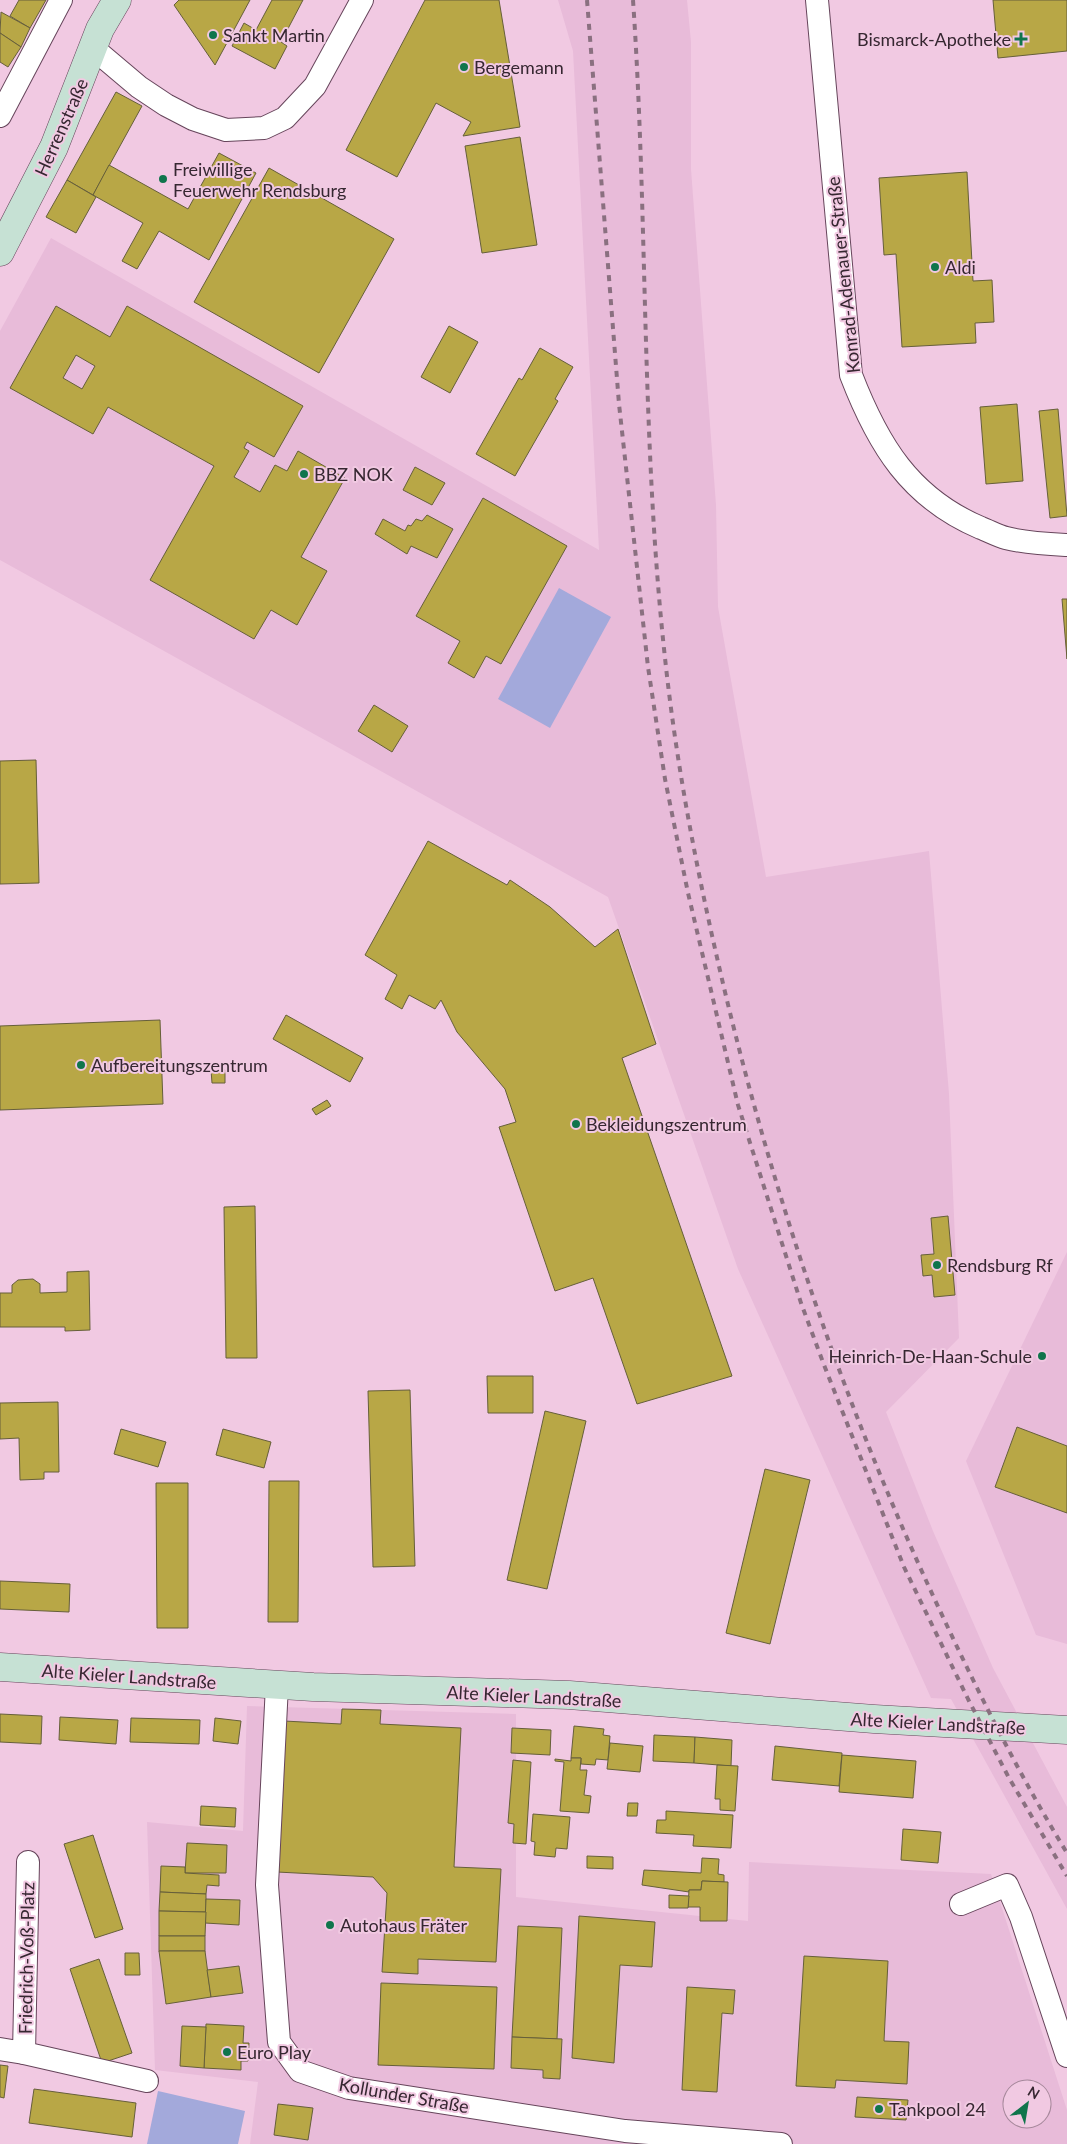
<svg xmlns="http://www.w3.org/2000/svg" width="1067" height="2144" viewBox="0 0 1067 2144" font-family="Lato,sans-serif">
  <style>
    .built { fill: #e8bbd9; fill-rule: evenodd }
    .green { fill: #a3a9db }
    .building { fill: #b8a746; stroke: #665f3a; fill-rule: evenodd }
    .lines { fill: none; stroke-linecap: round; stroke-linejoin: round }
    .street-casing { stroke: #66455b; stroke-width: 24 }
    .secondary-casing { stroke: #66455b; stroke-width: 29 }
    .street { stroke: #fff; stroke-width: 22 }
    .secondary { stroke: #c6e1d4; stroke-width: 28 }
    .rail { stroke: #8a7080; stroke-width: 4; stroke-dasharray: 6 6; stroke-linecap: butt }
    .poi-dot { fill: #10754c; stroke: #f1c9e2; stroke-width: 2 }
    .labels { text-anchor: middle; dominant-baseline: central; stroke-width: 4; stroke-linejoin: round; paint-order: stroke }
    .poi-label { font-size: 18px; fill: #362731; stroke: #f1c9e2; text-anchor: start }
    .street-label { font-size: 18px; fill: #362731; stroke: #f1c9e2 }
  </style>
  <rect width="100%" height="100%" fill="#f1c9e2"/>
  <!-- built -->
  <g class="built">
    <polygon points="558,0 687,0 691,42 691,169 716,505 718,607 766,877 929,851 949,1094 959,1338 886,1412 933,1531 993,1668 1067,1807 1067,1909 951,1699 931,1698 738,1269 608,897 0,560 0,331 51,238 599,550 573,51"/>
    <polygon points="1067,1252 1067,1644 1036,1635 966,1461"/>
    <path d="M 247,1706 L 516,1714 L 516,1897 L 748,1921 L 749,1862 L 991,1874 L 1067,2110 L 1067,2144 L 250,2144 L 258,2082 L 155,2070 L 147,1822 L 243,1831 ZM 1012,2089 L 1042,2089 L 1042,2119 L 1012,2119 Z"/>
  </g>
  <!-- green -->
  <g class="green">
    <polygon points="559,588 611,617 550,728 498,699"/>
    <polygon points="158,2091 245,2111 238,2144 147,2144"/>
  </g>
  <!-- building -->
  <g class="building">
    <polygon points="19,0 46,0 30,28 10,16"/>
    <polygon points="179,0 250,0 215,65 174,5"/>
    <polygon points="272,0 303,0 281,42 287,46 275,69 232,46 244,23 256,30"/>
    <polygon points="425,0 499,0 520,127 463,136 471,122 436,103 397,177 346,150"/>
    <polygon points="993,0 1067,0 1067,51 998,58"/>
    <polygon points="1,12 30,28 21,47 0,33"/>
    <polygon points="0,33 21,47 8,67 0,62"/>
    <polygon points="116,92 142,106 93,195 67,180"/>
    <polygon points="520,137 537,245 482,253 465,146"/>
    <polygon points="219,153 256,173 209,260 159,231 137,269 122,261 143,223 93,195 109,165 188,209"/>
    <polygon points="269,168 394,239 319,373 194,302"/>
    <polygon points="967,172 973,281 992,280 994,322 975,323 976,343 902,347 896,254 884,255 879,178"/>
    <polygon points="67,180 96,197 76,233 46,217"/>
    <path d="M 56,306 L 110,337 L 127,306 L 303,406 L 274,457 L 247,442 L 244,448 L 249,451 L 234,477 L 260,492 L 275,465 L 287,471 L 298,451 L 345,478 L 301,557 L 327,571 L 297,625 L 271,610 L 254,639 L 150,580 L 214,466 L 108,407 L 93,434 L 10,388 ZM 76,355 L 95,366 L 82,389 L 63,378 Z"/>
    <polygon points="449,326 478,342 450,393 421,377"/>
    <polygon points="540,348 573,367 555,399 558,401 515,476 476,454 519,378 522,380"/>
    <polygon points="1017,404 1023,481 986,484 980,407"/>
    <polygon points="1058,409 1067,516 1050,518 1039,411"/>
    <polygon points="415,467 445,483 432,505 403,490"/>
    <polygon points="483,498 567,546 501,664 486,656 474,678 448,663 460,641 416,616"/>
    <polygon points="427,515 453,529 437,558 411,546 407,554 375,534 383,519 405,531 408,525 411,526 416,519 422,521"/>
    <polygon points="1062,599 1067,599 1067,659"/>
    <polygon points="374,705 408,726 392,752 358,731"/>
    <polygon points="36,760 39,883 0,884 0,761"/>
    <polygon points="428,841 507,885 510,880 550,907 595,947 618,929 656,1044 622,1058 732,1376 637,1404 593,1278 555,1291 499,1127 516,1122 505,1089 457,1032 441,1000 435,1009 409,995 402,1009 385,999 397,975 365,955"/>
    <polygon points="286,1015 363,1058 350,1082 273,1039"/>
    <polygon points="160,1020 163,1104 0,1110 0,1026"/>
    <polygon points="211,1070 225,1070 225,1083 212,1083"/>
    <polygon points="327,1100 331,1106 316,1115 312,1109"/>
    <polygon points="255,1206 257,1358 226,1358 224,1207"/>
    <polygon points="948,1216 955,1295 934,1297 932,1275 923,1276 921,1255 934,1254 931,1218"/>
    <polygon points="89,1271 90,1330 65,1331 65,1327 0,1327 0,1293 12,1293 12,1285 18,1280 33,1279 40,1284 40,1293 67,1292 67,1272"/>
    <polygon points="487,1376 533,1376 533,1413 488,1413"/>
    <polygon points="410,1390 415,1566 373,1567 368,1391"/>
    <polygon points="58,1402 59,1472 44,1472 44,1479 20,1480 19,1438 0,1439 0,1403"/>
    <polygon points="545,1411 586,1421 547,1589 507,1580"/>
    <polygon points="1017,1427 1067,1446 1067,1513 995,1487"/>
    <polygon points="121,1429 166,1442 158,1467 114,1454"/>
    <polygon points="223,1429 271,1442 264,1468 216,1455"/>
    <polygon points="765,1469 810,1480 770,1644 726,1633"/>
    <polygon points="269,1481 299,1481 298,1622 268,1622"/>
    <polygon points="156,1483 188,1483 188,1628 157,1628"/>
    <polygon points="0,1581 70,1584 69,1612 0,1609"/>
    <polygon points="342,1709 381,1710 380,1724 461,1728 454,1867 501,1869 496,1962 418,1959 418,1974 382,1972 387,1893 373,1877 277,1872 284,1721 341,1724"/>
    <polygon points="0,1714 42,1716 41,1744 0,1742"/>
    <polygon points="60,1717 118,1720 116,1744 59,1740"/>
    <polygon points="131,1718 200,1720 199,1744 130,1742"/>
    <polygon points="215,1718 241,1721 238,1744 213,1741"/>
    <polygon points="574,1726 604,1729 603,1735 610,1736 608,1760 596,1759 595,1765 581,1764 581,1758 571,1758"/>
    <polygon points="512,1728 551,1730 550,1755 511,1753"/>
    <polygon points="654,1735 695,1737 694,1763 653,1761"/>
    <polygon points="695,1737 732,1740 731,1766 694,1763"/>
    <polygon points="610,1743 643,1746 640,1772 607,1769"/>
    <polygon points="775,1746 842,1753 839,1786 772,1780"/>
    <polygon points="842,1755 916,1761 913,1798 839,1792"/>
    <polygon points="571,1758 581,1758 580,1770 587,1770 584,1795 591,1796 589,1813 560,1811 564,1762 555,1761 555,1759 571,1761"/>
    <polygon points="513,1760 531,1762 526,1844 513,1843 514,1824 508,1823"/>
    <polygon points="717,1765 738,1766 735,1811 720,1810 720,1799 715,1799"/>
    <polygon points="628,1803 638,1803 637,1816 627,1816"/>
    <polygon points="201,1806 236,1808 235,1827 200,1825"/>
    <polygon points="666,1811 733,1815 731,1848 693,1846 694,1835 656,1833 657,1820 666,1820"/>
    <polygon points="533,1814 570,1817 567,1849 556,1848 555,1857 534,1855 535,1842 531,1841"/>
    <polygon points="903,1829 941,1832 938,1863 901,1860"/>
    <polygon points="93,1835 123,1929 95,1938 64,1844"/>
    <polygon points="187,1843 227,1845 226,1873 185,1873"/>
    <polygon points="587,1856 613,1857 613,1869 587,1868"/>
    <polygon points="702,1858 719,1859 718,1874 724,1875 724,1882 702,1881 701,1890 689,1890 689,1892 642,1885 644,1870 701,1873"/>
    <polygon points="161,1866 185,1867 185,1873 219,1875 219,1886 207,1885 206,1894 160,1892"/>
    <polygon points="702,1881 728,1882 727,1921 700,1921 700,1907 688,1907 689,1890 701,1890"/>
    <polygon points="160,1892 206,1894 206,1912 159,1911"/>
    <polygon points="669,1895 689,1896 688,1908 669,1908"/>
    <polygon points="206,1899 240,1900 239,1925 205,1923"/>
    <polygon points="159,1911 206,1912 205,1936 159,1936"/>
    <polygon points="579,1916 655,1922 652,1967 620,1965 614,2063 572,2058"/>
    <polygon points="518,1926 562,1928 557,2039 512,2037"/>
    <rect x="159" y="1936" width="46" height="15"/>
    <polygon points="159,1951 205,1951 211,1997 166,2004"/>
    <polygon points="125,1953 139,1953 140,1975 125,1975"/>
    <polygon points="804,1956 888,1961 884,2041 909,2042 907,2084 836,2080 835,2088 796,2086"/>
    <polygon points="99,1959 132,2053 102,2063 70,1969"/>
    <polygon points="239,1966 243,1993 211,1997 207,1970"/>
    <polygon points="381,1983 497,1987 494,2069 378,2065"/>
    <polygon points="687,1987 735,1990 733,2014 722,2013 717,2092 682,2090"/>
    <polygon points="206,2024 244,2026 243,2043 249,2043 248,2061 241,2061 241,2070 204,2068"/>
    <polygon points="182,2026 206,2027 204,2068 180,2066"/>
    <polygon points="512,2037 562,2039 560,2079 543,2078 543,2070 511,2068"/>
    <polygon points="0,2065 8,2066 4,2098 0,2097"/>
    <polygon points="34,2089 136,2103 132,2137 29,2123"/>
    <polygon points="857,2097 908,2100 906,2120 855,2117"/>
    <polygon points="278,2104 313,2108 308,2140 274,2135"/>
  </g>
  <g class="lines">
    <defs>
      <g id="street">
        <path d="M 817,0 L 851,375 C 878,445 910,498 981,528 C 989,531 998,536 1006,538 C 1025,543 1047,544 1067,545"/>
        <polyline points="94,49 139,87 166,105 193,119 226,130 264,128 285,118 315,86 362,0"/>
        <polyline points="0,116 61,0"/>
        <polyline points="277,1685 267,1885 279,2042 300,2071 349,2088 625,2131 781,2144"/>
        <polyline points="961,1904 1007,1885 1021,1917 1067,2056"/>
        <polyline points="0,2049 24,2053 28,1862"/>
        <polyline points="24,2053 147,2081"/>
      </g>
      <g id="secondary">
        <polyline points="0,252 54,147 100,29 117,0"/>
        <polyline points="0,1667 313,1687 569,1695 874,1719 1067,1730"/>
      </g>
    </defs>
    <!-- street casing -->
    <use href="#street" class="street-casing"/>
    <!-- secondary casing -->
    <use href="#secondary" class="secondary-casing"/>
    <!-- street -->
    <use href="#street" class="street"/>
    <!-- secondary -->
    <use href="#secondary" class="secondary"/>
    <!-- rail -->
    <g class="rail">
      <polyline points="587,0 619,404 648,667 665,779 688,893 738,1105 801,1303 824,1365 904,1567 968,1699 1009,1778 1067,1876"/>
      <path d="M 633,0 C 648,219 641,440 665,658 C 677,771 699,882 725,992 C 774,1197 841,1395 929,1587 C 971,1678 1015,1768 1067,1853"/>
    </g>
  </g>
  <!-- markers -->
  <g class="poi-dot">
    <circle cx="213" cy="35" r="5"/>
    <path d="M1018.5 31.5h5v5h5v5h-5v5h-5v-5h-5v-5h5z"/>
    <circle cx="464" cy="67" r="5"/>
    <circle cx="163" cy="179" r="5"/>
    <circle cx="935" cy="267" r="5"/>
    <circle cx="304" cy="474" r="5"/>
    <circle cx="81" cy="1065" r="5"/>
    <circle cx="576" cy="1124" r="5"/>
    <circle cx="937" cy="1265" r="5"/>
    <circle cx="1042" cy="1356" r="5"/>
    <circle cx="330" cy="1925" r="5"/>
    <circle cx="227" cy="2052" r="5"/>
    <circle cx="879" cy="2109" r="5"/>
  </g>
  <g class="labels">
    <!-- poi labels -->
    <g class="poi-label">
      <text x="223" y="35">Sankt Martin</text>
      <text x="1011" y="39" text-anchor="end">Bismarck-Apotheke</text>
      <text x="474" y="67">Bergemann</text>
      <text x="173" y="169">Freiwillige<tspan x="173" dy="21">Feuerwehr Rendsburg</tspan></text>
      <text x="945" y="267">Aldi</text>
      <text x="314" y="474">BBZ NOK</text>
      <text x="91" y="1065">Aufbereitungszentrum</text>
      <text x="586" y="1124">Bekleidungszentrum</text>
      <text x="947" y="1265">Rendsburg Rf</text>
      <text x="1032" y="1356" text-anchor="end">Heinrich-De-Haan-Schule</text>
      <text x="340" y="1925">Autohaus Fräter</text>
      <text x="237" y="2052">Euro Play</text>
      <text x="889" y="2109">Tankpool 24</text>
    </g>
    <!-- street labels -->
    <g class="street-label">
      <text transform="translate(61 127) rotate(-66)">Herrenstraße</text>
      <text transform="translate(843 275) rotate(-96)">Konrad-Adenauer-Straße</text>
      <text transform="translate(129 1676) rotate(4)">Alte Kieler Landstraße</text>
      <text transform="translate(534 1696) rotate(3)">Alte Kieler Landstraße</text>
      <text transform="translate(938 1723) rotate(3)">Alte Kieler Landstraße</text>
      <text transform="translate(26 1958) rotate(-89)">Friedrich-Voß-Platz</text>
      <text transform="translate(404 2095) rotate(10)">Kollunder Straße</text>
    </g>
  </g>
  <!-- north arrow -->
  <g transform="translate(1027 2104) rotate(31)"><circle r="24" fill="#f1c9e2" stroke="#a6889b"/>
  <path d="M0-4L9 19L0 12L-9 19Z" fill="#10754c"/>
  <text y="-8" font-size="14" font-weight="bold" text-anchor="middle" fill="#362731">N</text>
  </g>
</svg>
